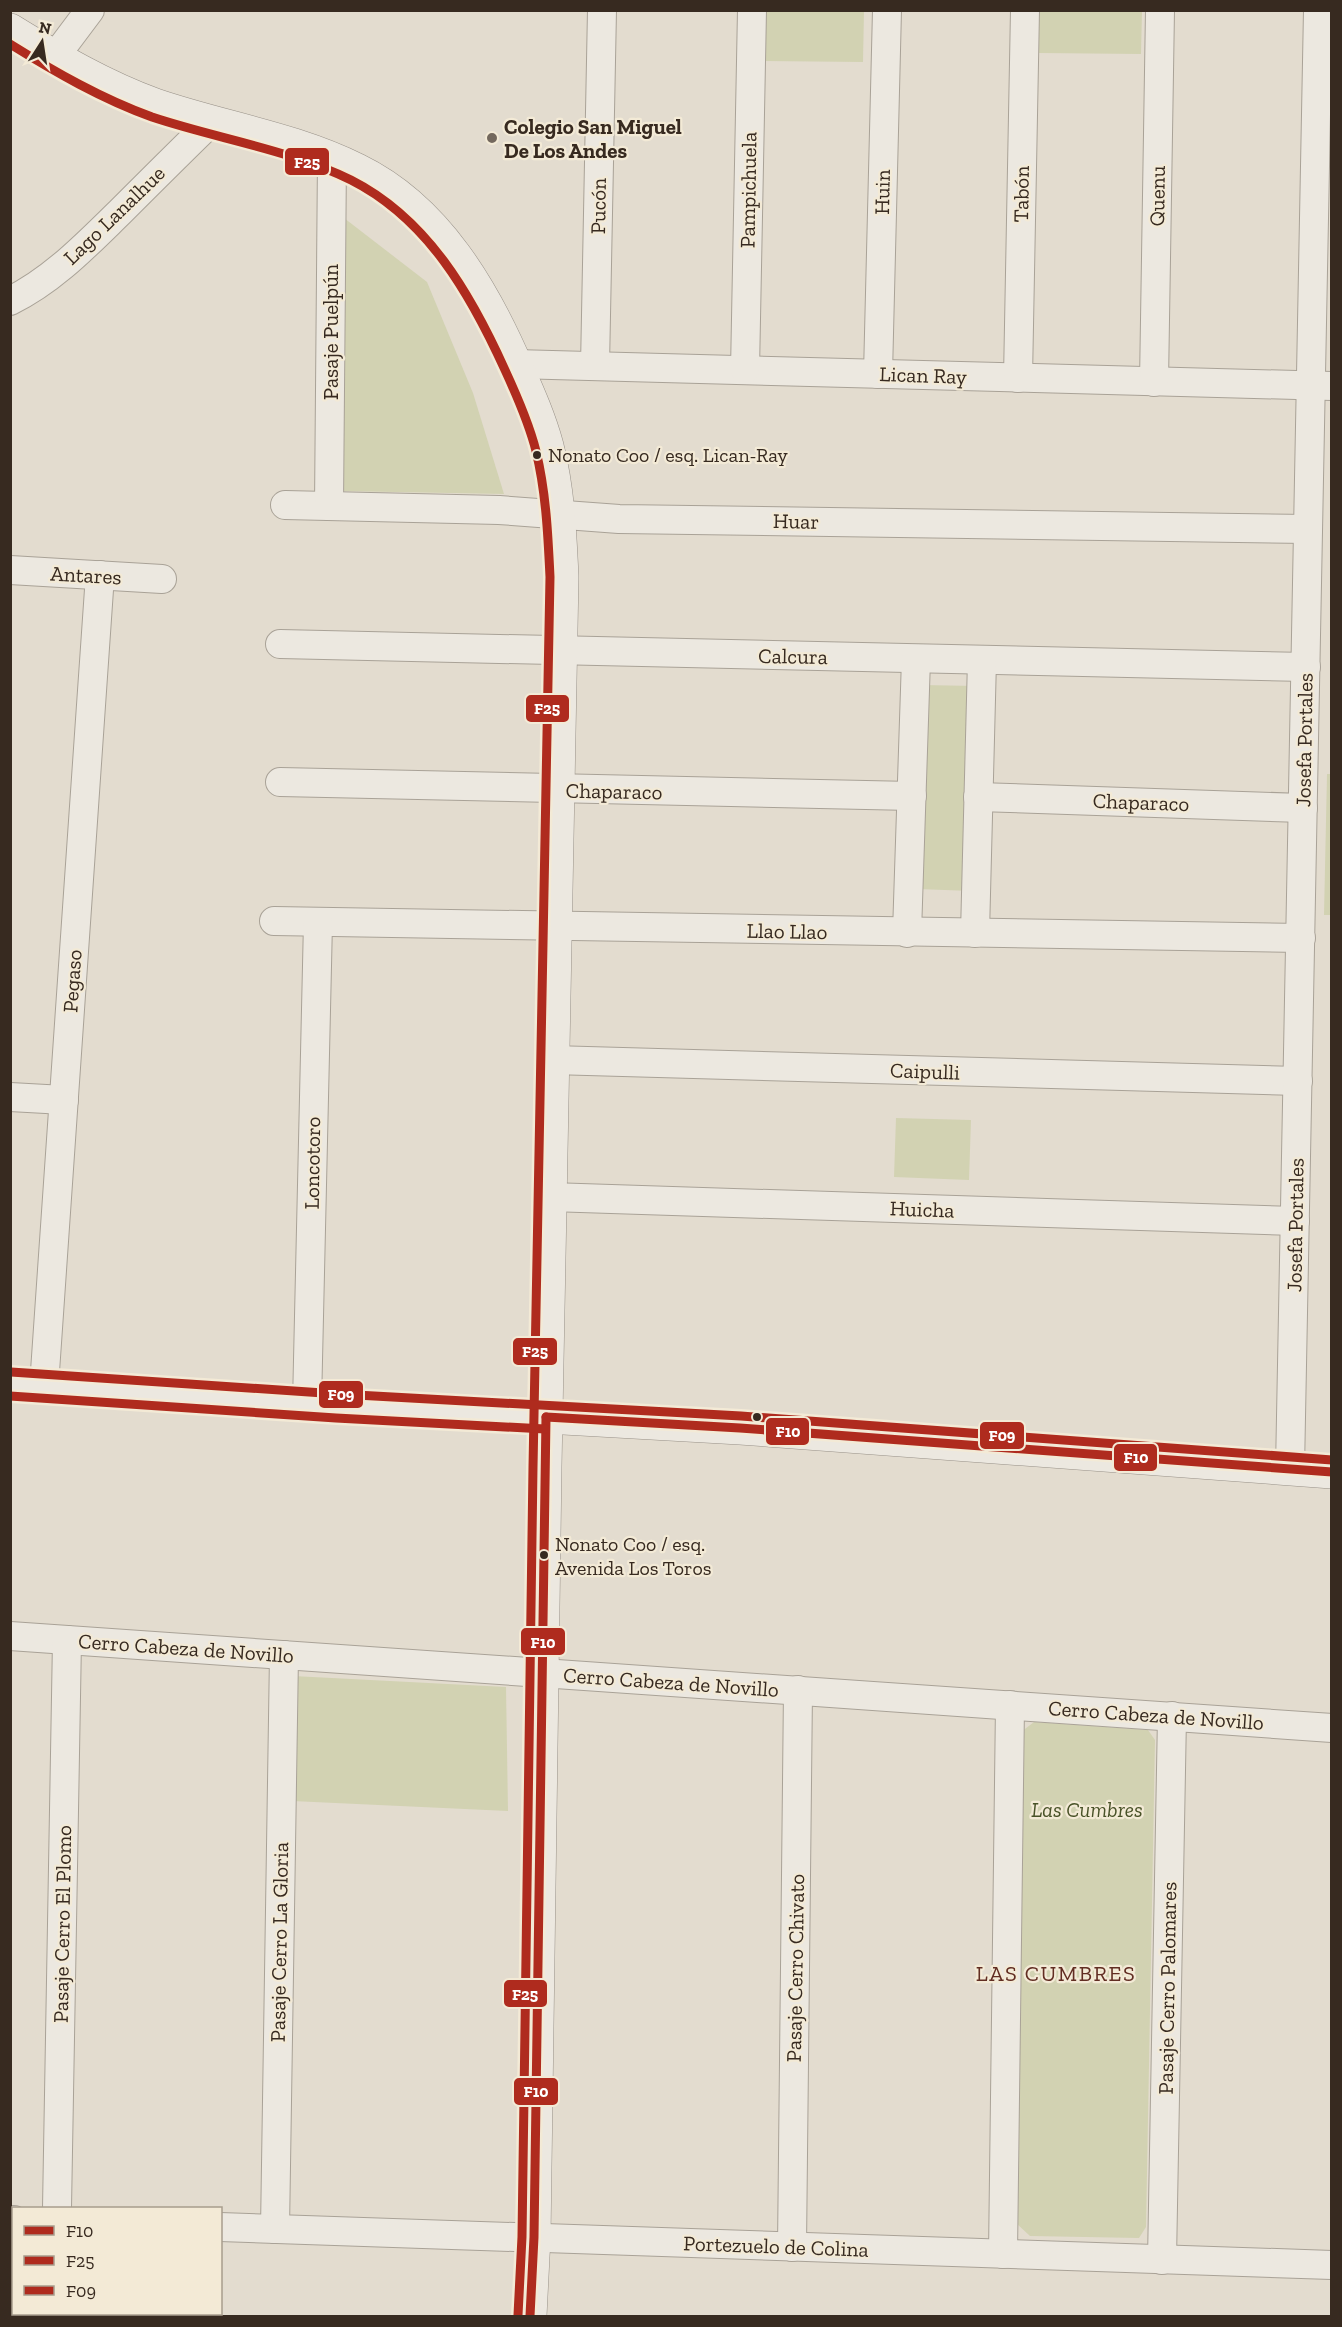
<svg xmlns="http://www.w3.org/2000/svg" width="1342" height="2327" viewBox="0 0 1342 2327" font-family="'Zilla Slab',serif">
  <style>
    .green { fill: #d2d2b2 }
    .lines { fill: none; stroke-linecap: round; stroke-linejoin: round }
    .minor-casing { stroke: #a9a297; stroke-width: 30 }
    .tertiary-casing { stroke: #a9a297; stroke-width: 34 }
    .secondary-casing { stroke: #989188; stroke-width: 34 }
    .minor { stroke: #ece8e0; stroke-width: 28 }
    .tertiary { stroke: #ece8e0; stroke-width: 33 }
    .secondary { stroke: #ece8e0; stroke-width: 33 }
    .bus-1-casing { stroke: #f3ead6; stroke-width: 14 }
    .bus-2-casing { stroke: #f3ead6; stroke-width: 14 }
    .bus-3-casing { stroke: #f3ead6; stroke-width: 14 }
    .bus-1 { stroke: #af2b1e; stroke-width: 9 }
    .bus-2 { stroke: #af2b1e; stroke-width: 9 }
    .bus-3 { stroke: #af2b1e; stroke-width: 9 }
    .poi-dot { fill: #73685d; stroke: #f3ead6; stroke-width: 2 }
    .bus-dot { fill: #372a20; stroke: #f3ead6; stroke-width: 2 }
    .labels { text-anchor: middle; dominant-baseline: central; stroke-width: 4.5; stroke-linejoin: round; paint-order: stroke }
    .bus-label { font-size: 20px; fill: #372a20; stroke: #f3ead6; text-anchor: start }
    .poi-label { font-size: 21px; font-weight: bold; fill: #372a20; stroke: #f3ead6; text-anchor: start }
    .street-label { font-size: 21px; fill: #372a20; stroke: #f3ead6 }
    .park-label { font-size: 21px; font-style: italic; fill: #495228; stroke: #f3ead6 }
    .neighbourhood-label { font-size: 22px; letter-spacing: 1.5px; fill: #612d22; stroke: #f3ead6 }
    .line-badge { stroke: #f3ead6; stroke-width: 2 }
    .badge-label { font-size: 16px; text-anchor: middle; font-weight: bold; fill: #fff }
  </style>
  <rect width="100%" height="100%" fill="#e3dccf"/>
  <!-- green -->
  <g class="green">
    <polygon points="763,11 864,11 863,62 762,61"/>
    <polygon points="1039,11 1142,11 1141,54 1039,53"/>
    <polygon points="344,218 427,282 473,393 504,494 341,491"/>
    <polygon points="921,685 977,686 972,891 917,889"/>
    <polygon points="1327,774 1332,774 1331,915 1324,915"/>
    <polygon points="896,1118 971,1120 969,1180 894,1177"/>
    <polygon points="293,1676 506,1687 508,1811 292,1801"/>
    <polygon points="1034,1722 1148,1730 1155,1740 1146,2227 1139,2238 1030,2236 1015,2222 1021,1732"/>
  </g>
  <g class="lines">
    <defs>
      <g id="minor">
        <polyline points="54,58 90,10"/>
        <path d="M 10,301 C 53,280 87,244 120,212 C 151,181 181,151 212,121"/>
        <polyline points="515,364 1332,386"/>
        <polyline points="595,366 602,10"/>
        <polyline points="745,370 752,10"/>
        <polyline points="878,374 887,10"/>
        <polyline points="1018,378 1025,10"/>
        <polyline points="1154,382 1160,10"/>
        <polyline points="285,505 499,510 619,519 1308,529"/>
        <polyline points="329,506 332,158"/>
        <polyline points="10,570 162,579"/>
        <polyline points="280,644 1306,667"/>
        <polyline points="280,782 912,796"/>
        <polyline points="978,797 1303,808"/>
        <polyline points="274,921 1301,938"/>
        <polyline points="907,933 916,659"/>
        <polyline points="975,933 982,660"/>
        <polyline points="552,1060 1298,1081"/>
        <polyline points="10,1097 64,1100"/>
        <polyline points="550,1197 1295,1221"/>
        <polyline points="44,1386 100,575"/>
        <polyline points="307,1404 318,922"/>
        <polyline points="1290,1469 1318,10"/>
        <polyline points="10,1636 1332,1728"/>
        <polyline points="57,2208 67,1640"/>
        <polyline points="10,2220 14,2220"/>
        <polyline points="220,2227 1332,2265"/>
        <polyline points="275,2229 284,1655"/>
        <polyline points="792,2247 798,1690"/>
        <polyline points="1003,2254 1010,1705"/>
        <polyline points="1162,2260 1172,1716"/>
      </g>
      <polyline id="tertiary" points="10,1384 337,1406 546,1417"/>
      <g id="secondary">
        <path d="M 10,30 C 57,59 103,86 155,105 C 222,128 293,138 357,170 C 437,209 484,291 518,370 C 529,395 540,420 547,446 C 558,489 560,533 562,577 L 545,1467 L 534,2237 L 530,2316"/>
        <polyline points="546,1417 740,1428 1332,1472"/>
      </g>
    </defs>
    <!-- minor casing -->
    <use href="#minor" class="minor-casing"/>
    <!-- tertiary casing -->
    <use href="#tertiary" class="tertiary-casing"/>
    <!-- secondary casing -->
    <use href="#secondary" class="secondary-casing"/>
    <!-- minor -->
    <use href="#minor" class="minor"/>
    <!-- tertiary -->
    <use href="#tertiary" class="tertiary"/>
    <!-- secondary -->
    <use href="#secondary" class="secondary"/>
    <defs>
      <g id="bus-1">
        <polyline points="546,1417 740,1428 1332,1472"/>
        <polyline points="530,2316 534,2237 546,1417"/>
      </g>
      <g id="bus-2">
        <path d="M 10,44 C 55,72 102,99 152,117 C 218,139 288,149 351,180 C 428,219 471,295 505,370 C 517,396 529,423 536,451 C 546,492 548,535 550,577 L 533,1467 L 522,2237 L 518,2315"/>
        <polyline points="10,1396 336,1418 545,1429"/>
      </g>
      <polyline id="bus-3" points="11,1372 338,1394 741,1416 1332,1460"/>
    </defs>
    <!-- bus-1 casing -->
    <use href="#bus-1" class="bus-1-casing"/>
    <!-- bus-2 casing -->
    <use href="#bus-2" class="bus-2-casing"/>
    <!-- bus-3 casing -->
    <use href="#bus-3" class="bus-3-casing"/>
    <!-- bus-1 -->
    <use href="#bus-1" class="bus-1"/>
    <!-- bus-2 -->
    <use href="#bus-2" class="bus-2"/>
    <!-- bus-3 -->
    <use href="#bus-3" class="bus-3"/>
  </g>
  <!-- markers -->
  <circle class="poi-dot" cx="492" cy="138" r="6"/>
  <g class="bus-dot">
    <circle cx="537" cy="455" r="5"/>
    <circle cx="757" cy="1417" r="5"/>
    <circle cx="544" cy="1555" r="5"/>
  </g>
  <g class="labels">
    <!-- bus labels -->
    <g class="bus-label">
      <text x="548" y="455">Nonato Coo / esq. Lican-Ray</text>
      <text x="555" y="1544">Nonato Coo / esq.<tspan x="555" dy="24">Avenida Los Toros</tspan></text>
    </g>
    <!-- poi labels -->
    <g class="poi-label">
      <text x="504" y="126">Colegio San Miguel<tspan x="504" dy="24">De Los Andes</tspan></text>
    </g>
    <!-- street labels -->
    <g class="street-label">
      <text transform="translate(748 190) rotate(-89)">Pampichuela</text>
      <text transform="translate(882 192) rotate(-89)">Huin</text>
      <text transform="translate(1021 194) rotate(-89)">Tabón</text>
      <text transform="translate(1157 196) rotate(-89)">Quenu</text>
      <text transform="translate(598 206) rotate(-89)">Pucón</text>
      <text transform="translate(114 215) rotate(-44)">Lago Lanalhue</text>
      <text transform="translate(330 332) rotate(-90)">Pasaje Puelpún</text>
      <text transform="translate(923 375) rotate(2)">Lican Ray</text>
      <text transform="translate(796 521) rotate(1)">Huar</text>
      <text transform="translate(86 575) rotate(3)">Antares</text>
      <text transform="translate(793 656) rotate(1)">Calcura</text>
      <text transform="translate(1304 740) rotate(-89)">Josefa Portales</text>
      <text transform="translate(614 791) rotate(1)">Chaparaco</text>
      <text transform="translate(1141 802) rotate(2)">Chaparaco</text>
      <text transform="translate(787 931) rotate(1)">Llao Llao</text>
      <text transform="translate(72 981) rotate(-86)">Pegaso</text>
      <text transform="translate(925 1071) rotate(2)">Caipulli</text>
      <text transform="translate(312 1163) rotate(-89)">Loncotoro</text>
      <text transform="translate(922 1209) rotate(2)">Huicha</text>
      <text transform="translate(1295 1225) rotate(-89)">Josefa Portales</text>
      <text transform="translate(186 1648) rotate(4)">Cerro Cabeza de Novillo</text>
      <text transform="translate(671 1682) rotate(4)">Cerro Cabeza de Novillo</text>
      <text transform="translate(1156 1715) rotate(4)">Cerro Cabeza de Novillo</text>
      <text transform="translate(62 1924) rotate(-89)">Pasaje Cerro El Plomo</text>
      <text transform="translate(279 1942) rotate(-89)">Pasaje Cerro La Gloria</text>
      <text transform="translate(795 1968) rotate(-89)">Pasaje Cerro Chivato</text>
      <text transform="translate(1167 1988) rotate(-89)">Pasaje Cerro Palomares</text>
      <text transform="translate(776 2246) rotate(2)">Portezuelo de Colina</text>
    </g>
    <!-- park labels -->
    <g class="park-label">
      <text x="1087" y="1809">Las Cumbres</text>
    </g>
    <!-- neighbourhood labels -->
    <g class="neighbourhood-label">
      <text x="1056" y="1973">LAS CUMBRES</text>
    </g>
  </g>
  <g class="line-badge">
    <rect x="284" y="147" width="46" height="29" rx="6" fill="#af2b1e"/>
    <rect x="525" y="694" width="45" height="29" rx="6" fill="#af2b1e"/>
    <rect x="512" y="1337" width="46" height="29" rx="6" fill="#af2b1e"/>
    <rect x="318" y="1380" width="46" height="29" rx="6" fill="#af2b1e"/>
    <rect x="765" y="1417" width="45" height="29" rx="6" fill="#af2b1e"/>
    <rect x="979" y="1421" width="46" height="29" rx="6" fill="#af2b1e"/>
    <rect x="1113" y="1443" width="45" height="29" rx="6" fill="#af2b1e"/>
    <rect x="520" y="1627" width="46" height="29" rx="6" fill="#af2b1e"/>
    <rect x="503" y="1979" width="45" height="29" rx="6" fill="#af2b1e"/>
    <rect x="513" y="2077" width="46" height="29" rx="6" fill="#af2b1e"/>
  </g>
  <g class="badge-label">
    <text x="307" y="168">F25</text>
    <text x="547" y="714">F25</text>
    <text x="535" y="1357">F25</text>
    <text x="341" y="1400">F09</text>
    <text x="788" y="1437">F10</text>
    <text x="1002" y="1441">F09</text>
    <text x="1136" y="1463">F10</text>
    <text x="543" y="1648">F10</text>
    <text x="525" y="2000">F25</text>
    <text x="536" y="2097">F10</text>
  </g>
  <!-- border -->
  <rect width="1342" height="2327" fill="none" stroke="#372a20" stroke-width="24"/>
  <!-- legend -->
  <rect x="12" y="2207" width="210" height="108" fill="#f3ead6" stroke="#a89d8d" stroke-width="1.5"/>
  <rect x="24" y="2226" width="30" height="9" fill="#af2b1e" stroke="#a89d8d" stroke-width="1.5"/>
  <text x="66" y="2237" font-size="18" fill="#372a20">F10</text>
  <rect x="24" y="2256" width="30" height="9" fill="#af2b1e" stroke="#a89d8d" stroke-width="1.5"/>
  <text x="66" y="2267" font-size="18" fill="#372a20">F25</text>
  <rect x="24" y="2286" width="30" height="9" fill="#af2b1e" stroke="#a89d8d" stroke-width="1.5"/>
  <text x="66" y="2297" font-size="18" fill="#372a20">F09</text>
  <!-- north arrow -->
  <g transform="translate(42 42) rotate(12)" stroke="#f3ead6" stroke-width="4.5" paint-order="stroke">
  <path d="M0-4.5L10 22L0 15L-10 22Z" fill="#372a20"/>
  <text y="-9" font-size="16" font-weight="bold" text-anchor="middle" fill="#372a20">N</text>
  </g>
</svg>
